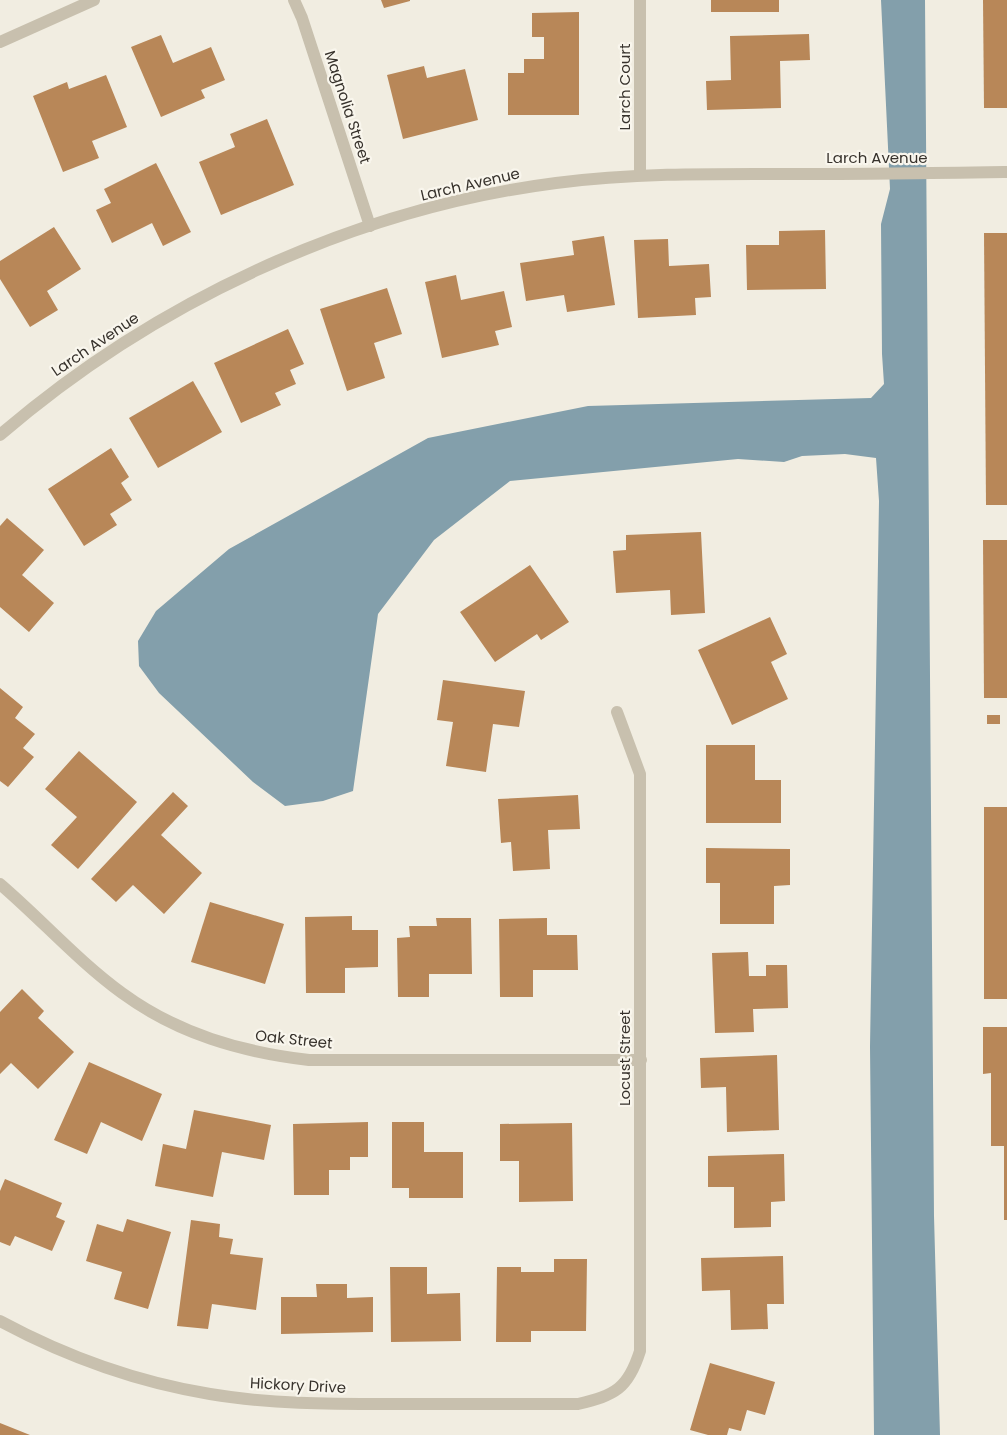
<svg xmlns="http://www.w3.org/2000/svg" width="1007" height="1435" viewBox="0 0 1007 1435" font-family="Poppins,sans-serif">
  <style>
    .water { fill: #839fab }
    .building { fill: #b88758 }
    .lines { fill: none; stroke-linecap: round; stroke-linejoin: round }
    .street { stroke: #c8c0ae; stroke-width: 12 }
    .labels { text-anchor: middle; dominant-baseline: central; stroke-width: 4.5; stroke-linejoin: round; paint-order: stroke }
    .street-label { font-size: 15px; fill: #37322c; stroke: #f9f6ed }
  </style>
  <rect width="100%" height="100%" fill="#f1ede1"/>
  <!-- water -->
  <polygon class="water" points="881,0 925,0 934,1216 940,1435 874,1435 870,1047 879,501 876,458 845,454 802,456 784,462 738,459 510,481 434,540 378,614 353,791 323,801 285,806 253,782 159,693 139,666 138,641 156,611 229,549 428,438 588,406 871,398 884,384 882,354 881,224 890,189"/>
  <!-- building -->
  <g class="building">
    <polygon points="381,0 410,0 410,1 384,8"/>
    <rect x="711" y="0" width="68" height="12"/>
    <polygon points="983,0 1007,0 1007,108 984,108"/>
    <polygon points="579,12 579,115 508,115 508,73 524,73 524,59 544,59 544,37 532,37 532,13"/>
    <polygon points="809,34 810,60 780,61 781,108 707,110 706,81 731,80 730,36"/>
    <polygon points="161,35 173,63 211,47 225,80 201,90 205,98 161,117 131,47"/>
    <polygon points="424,66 427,78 465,69 478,120 403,139 387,75"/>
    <polygon points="106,75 127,127 92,141 99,158 63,172 33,96 67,82 69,89"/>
    <polygon points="267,119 294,185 221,215 199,162 235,147 230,134"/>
    <polygon points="156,163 191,232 163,246 152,223 112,243 96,210 111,203 104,189"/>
    <polygon points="54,227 81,269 47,291 58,310 30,327 0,279 0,261"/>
    <polygon points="825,230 826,289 747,290 746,245 779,245 779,231"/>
    <polygon points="984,233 1007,233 1007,505 986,505"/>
    <polygon points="604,236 615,305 567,312 564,295 526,301 520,263 574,255 572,241"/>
    <polygon points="668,239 669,266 709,264 711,297 695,298 696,315 638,318 634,240"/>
    <polygon points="456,275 461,300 504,291 512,327 495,331 499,345 442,358 425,282"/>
    <polygon points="387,288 402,334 374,343 385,378 347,391 320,309"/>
    <polygon points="288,329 304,364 290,370 296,384 275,393 281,405 241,423 214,363"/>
    <polygon points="193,381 222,432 158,468 129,418"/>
    <polygon points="111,448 129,477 121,483 132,500 110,514 117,525 84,546 48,489"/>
    <polygon points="7,518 44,550 22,575 54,603 29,632 0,607 0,526"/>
    <polygon points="701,532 705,613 671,615 670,590 616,593 613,551 626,550 626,535"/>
    <polygon points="983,540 1007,540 1007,698 984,698"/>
    <polygon points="530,565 569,622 541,640 537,634 495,662 460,612"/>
    <polygon points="770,617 787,654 771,662 788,699 732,725 698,650"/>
    <polygon points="443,680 525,691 519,727 493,724 486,772 446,766 453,722 437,720"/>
    <polygon points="0,688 23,707 15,718 35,734 23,748 34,757 8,787 0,781"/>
    <rect x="987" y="715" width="13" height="9"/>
    <polygon points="706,745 755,745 755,780 781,780 781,823 706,823"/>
    <polygon points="79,751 137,802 78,869 51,845 77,817 45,789"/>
    <polygon points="173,792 188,806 161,835 202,873 164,914 133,885 116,902 91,879"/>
    <polygon points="578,795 580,829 548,830 550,869 513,871 511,842 501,843 498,799"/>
    <rect x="984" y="807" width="23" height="192"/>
    <polygon points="706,848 790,849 790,885 774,886 774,924 720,924 720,883 706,883"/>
    <polygon points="210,902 284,924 265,984 191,962"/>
    <polygon points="352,916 352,930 378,930 378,967 345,968 345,993 306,993 305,917"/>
    <polygon points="436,918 471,918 472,974 429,974 429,997 398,997 397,938 410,937 409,926 437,926"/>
    <polygon points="547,918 547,935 577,935 578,970 533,970 533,997 500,997 499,919"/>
    <polygon points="748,952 749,976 766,976 766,965 787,965 788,1008 753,1009 754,1032 715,1033 712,953"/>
    <polygon points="22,989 44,1011 38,1018 74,1052 38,1089 11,1063 0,1074 0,1012"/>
    <polygon points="983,1027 1007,1027 1007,1220 1004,1220 1004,1146 991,1146 991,1073 983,1074"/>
    <polygon points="777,1055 779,1130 727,1132 726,1087 701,1088 700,1058"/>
    <polygon points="89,1062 162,1094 142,1141 101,1122 87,1154 54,1140"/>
    <polygon points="194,1110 271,1125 264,1160 222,1152 213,1197 155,1186 163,1144 186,1149"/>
    <polygon points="368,1122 368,1157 350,1157 350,1170 329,1170 329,1195 294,1195 293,1124"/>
    <polygon points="392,1122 424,1122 424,1152 463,1152 463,1198 409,1198 409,1188 392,1188"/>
    <polygon points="572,1123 573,1201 519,1202 519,1161 500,1161 500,1124"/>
    <polygon points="784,1154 785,1201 771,1202 771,1227 734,1228 734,1187 708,1187 708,1156"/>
    <polygon points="5,1179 62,1203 56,1217 65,1221 52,1251 15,1236 10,1246 0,1242 0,1191"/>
    <polygon points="127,1219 171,1232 148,1309 114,1299 122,1272 86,1261 97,1224 123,1232"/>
    <polygon points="191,1220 220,1224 219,1237 233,1239 230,1254 263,1258 256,1310 212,1304 208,1329 177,1326"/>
    <polygon points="783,1256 784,1304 767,1304 768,1329 731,1330 730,1290 702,1291 701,1258"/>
    <polygon points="554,1259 587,1259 586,1331 531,1331 531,1342 496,1342 497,1267 521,1267 521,1272 554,1272"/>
    <polygon points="390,1267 427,1267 427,1294 460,1293 461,1341 391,1342"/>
    <polygon points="316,1284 347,1284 347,1298 373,1297 373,1332 281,1334 281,1297 317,1297"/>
    <polygon points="710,1363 775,1382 765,1415 747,1410 741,1431 729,1428 727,1435 708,1435 690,1430"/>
    <polygon points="0,1423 30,1435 0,1435"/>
  </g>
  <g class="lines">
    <!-- street -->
    <g class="street">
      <polyline points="294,0 302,18 370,226"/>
      <polyline points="640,0 640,175"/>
      <polyline points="0,42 94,0"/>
      <path d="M 0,435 C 154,302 353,209 556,183 C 641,172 727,174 813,174 C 878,174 942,173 1007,172"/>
      <path d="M 0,884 C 41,919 78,961 122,993 C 178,1034 241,1052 309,1060 L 641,1060"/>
      <path d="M 0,1321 C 65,1356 137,1382 210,1394 C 269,1404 329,1404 388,1404 C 452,1404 515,1404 578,1404 C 615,1395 628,1389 640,1351 L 640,774 L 617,712"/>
    </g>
  </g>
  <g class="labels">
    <!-- street labels -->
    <g class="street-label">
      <text transform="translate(624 87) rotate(-90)">Larch Court</text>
      <text transform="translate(348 107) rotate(72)">Magnolia Street</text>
      <text x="877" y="157">Larch Avenue</text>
      <text transform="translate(470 184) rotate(-13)">Larch Avenue</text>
      <text transform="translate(95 344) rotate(-34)">Larch Avenue</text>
      <text transform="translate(294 1039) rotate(6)">Oak Street</text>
      <text transform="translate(624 1058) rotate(-90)">Locust Street</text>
      <text transform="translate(298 1385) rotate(3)">Hickory Drive</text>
    </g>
  </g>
</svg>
